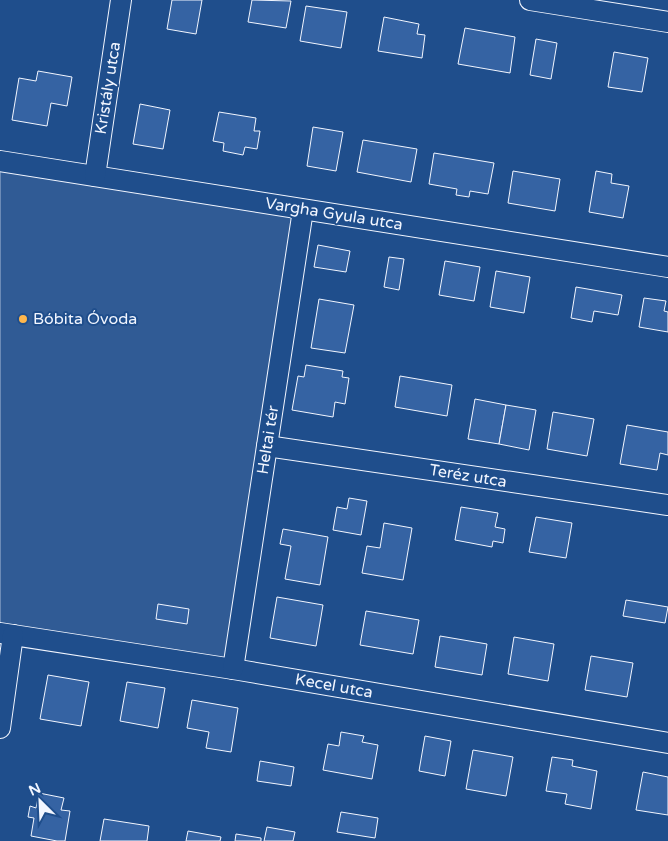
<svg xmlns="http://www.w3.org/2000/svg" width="668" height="841" viewBox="0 0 668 841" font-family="'Varela Round',sans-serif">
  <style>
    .built { fill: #305b95; stroke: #a8bbd7 }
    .building { fill: #3563a3; stroke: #f2f6ff }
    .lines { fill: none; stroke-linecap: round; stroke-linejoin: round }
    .street-casing { stroke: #f2f6ff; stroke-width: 22 }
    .street { stroke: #1f4e8c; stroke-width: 20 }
    .poi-dot { fill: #ffb74d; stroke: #1f4e8c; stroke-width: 2 }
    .labels { text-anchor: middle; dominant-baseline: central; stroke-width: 4; stroke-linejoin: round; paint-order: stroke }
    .street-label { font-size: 16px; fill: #f2f6ff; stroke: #1f4e8c }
    .poi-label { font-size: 16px; fill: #f2f6ff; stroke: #1f4e8c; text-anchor: start }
  </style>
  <rect width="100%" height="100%" fill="#1f4e8c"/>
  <!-- built -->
  <polygon class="built" points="0,161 303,210 233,669 0,633"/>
  <!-- building -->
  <g class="building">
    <polygon points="172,0 202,0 196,34 167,29"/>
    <polygon points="252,0 291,1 286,28 248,22"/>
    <polygon points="306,6 347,12 341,48 300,41"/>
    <polygon points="384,17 419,24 417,34 425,35 422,58 378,51"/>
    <polygon points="465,28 515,37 510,73 458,64"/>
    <polygon points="536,39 557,43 551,79 530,75"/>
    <polygon points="614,52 648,58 642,92 608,87"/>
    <polygon points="38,71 72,77 67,106 51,103 47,126 12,120 19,78 36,81"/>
    <polygon points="140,104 170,110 163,149 133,144"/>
    <polygon points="219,112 256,118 254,131 260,131 257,149 245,147 243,155 223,151 224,143 213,141"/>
    <polygon points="313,127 343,132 336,171 307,166"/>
    <polygon points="363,140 417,149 411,182 357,172"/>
    <polygon points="434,153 494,163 488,194 470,191 469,197 456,195 457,189 429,184"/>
    <polygon points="513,171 560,179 555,211 508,203"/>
    <polygon points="596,171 612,174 611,183 629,186 623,218 589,212"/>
    <polygon points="318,245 350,251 346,272 314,267"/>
    <polygon points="389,257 404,259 399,290 384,287"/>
    <polygon points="445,261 480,267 474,301 439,295"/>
    <polygon points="496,271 530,277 524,313 490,307"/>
    <polygon points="576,287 622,295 618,315 594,311 592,322 571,318"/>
    <polygon points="644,298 666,301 664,311 668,312 668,332 639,327"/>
    <polygon points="319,299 354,305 345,353 311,348"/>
    <polygon points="306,365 343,371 342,377 349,378 345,404 335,402 333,417 292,410 298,376 304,377"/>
    <polygon points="400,376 452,385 447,416 395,407"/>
    <polygon points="475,399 506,405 499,444 468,439"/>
    <polygon points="506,405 536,410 529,450 499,444"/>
    <polygon points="553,412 594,419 587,456 547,449"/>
    <polygon points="627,425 668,432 668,455 660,453 657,470 620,464"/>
    <polygon points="349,498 367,501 361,535 333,530 337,507 347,509"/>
    <polygon points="461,507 498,513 495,527 505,529 503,543 493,541 492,547 455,540"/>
    <polygon points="536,517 572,523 566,558 529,552"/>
    <polygon points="384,523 412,528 403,580 362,573 367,546 380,548"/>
    <polygon points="283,529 328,537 320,585 285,579 291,546 280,544"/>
    <polygon points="277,597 323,605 316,646 270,638"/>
    <polygon points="626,600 668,607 665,623 623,616"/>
    <polygon points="158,604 189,609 187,624 156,619"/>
    <polygon points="366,611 419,620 413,654 360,645"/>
    <polygon points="440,636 487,644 482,675 435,667"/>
    <polygon points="514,637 554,644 548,681 508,674"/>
    <polygon points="591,656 633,663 627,697 585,690"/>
    <polygon points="48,675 89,682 81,726 40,719"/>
    <polygon points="127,682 165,688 158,728 120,721"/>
    <polygon points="192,700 238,708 231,752 206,748 209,732 187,728"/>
    <polygon points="341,732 364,736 362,742 378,745 372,779 323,770 328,744 339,746"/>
    <polygon points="425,736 451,741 445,776 419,771"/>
    <polygon points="473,750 513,757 506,796 466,789"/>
    <polygon points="552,757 573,760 572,766 597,771 591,809 565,804 567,794 546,791"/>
    <polygon points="260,761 294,767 291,786 257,781"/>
    <polygon points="643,772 668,777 668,815 636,810"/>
    <polygon points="39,793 64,798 61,810 70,811 65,841 57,841 31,836 34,818 28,817 30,806 36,808"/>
    <polygon points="341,812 378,818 375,838 337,832"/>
    <polygon points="104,819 149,826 147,841 100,841"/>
    <polygon points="267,827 295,832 293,841 264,841"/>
    <polygon points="188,831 221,837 220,841 186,841"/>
    <polygon points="236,834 261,838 261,841 235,841"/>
  </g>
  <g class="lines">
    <defs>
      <g id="street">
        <polyline points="530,0 668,22"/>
        <polyline points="0,161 668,267"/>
        <polyline points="95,176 121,0"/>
        <polyline points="267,446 668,505"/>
        <polyline points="0,633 233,669 668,743"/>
        <polyline points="233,669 303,210"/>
        <polyline points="0,728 13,635"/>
      </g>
    </defs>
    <!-- street casing -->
    <use href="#street" class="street-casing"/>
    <!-- street -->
    <use href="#street" class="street"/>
  </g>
  <!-- markers -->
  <circle class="poi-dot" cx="23" cy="319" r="5"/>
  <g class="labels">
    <!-- street labels -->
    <g class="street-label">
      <text transform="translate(108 88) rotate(-81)">Kristály utca</text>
      <text transform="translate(334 214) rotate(9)">Vargha Gyula utca</text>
      <text transform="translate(268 440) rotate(-81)">Heltai tér</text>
      <text transform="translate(468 476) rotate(9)">Teréz utca</text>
      <text transform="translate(334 686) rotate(10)">Kecel utca</text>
    </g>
    <!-- poi labels -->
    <g class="poi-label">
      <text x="33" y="319">Bóbita Óvoda</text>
    </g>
  </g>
  <!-- north arrow -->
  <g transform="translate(40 801) rotate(336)" stroke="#1f4e8c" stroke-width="4" paint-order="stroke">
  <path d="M0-4L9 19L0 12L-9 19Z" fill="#f2f6ff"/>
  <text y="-8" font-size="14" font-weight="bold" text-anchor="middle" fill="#f2f6ff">N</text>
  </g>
</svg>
